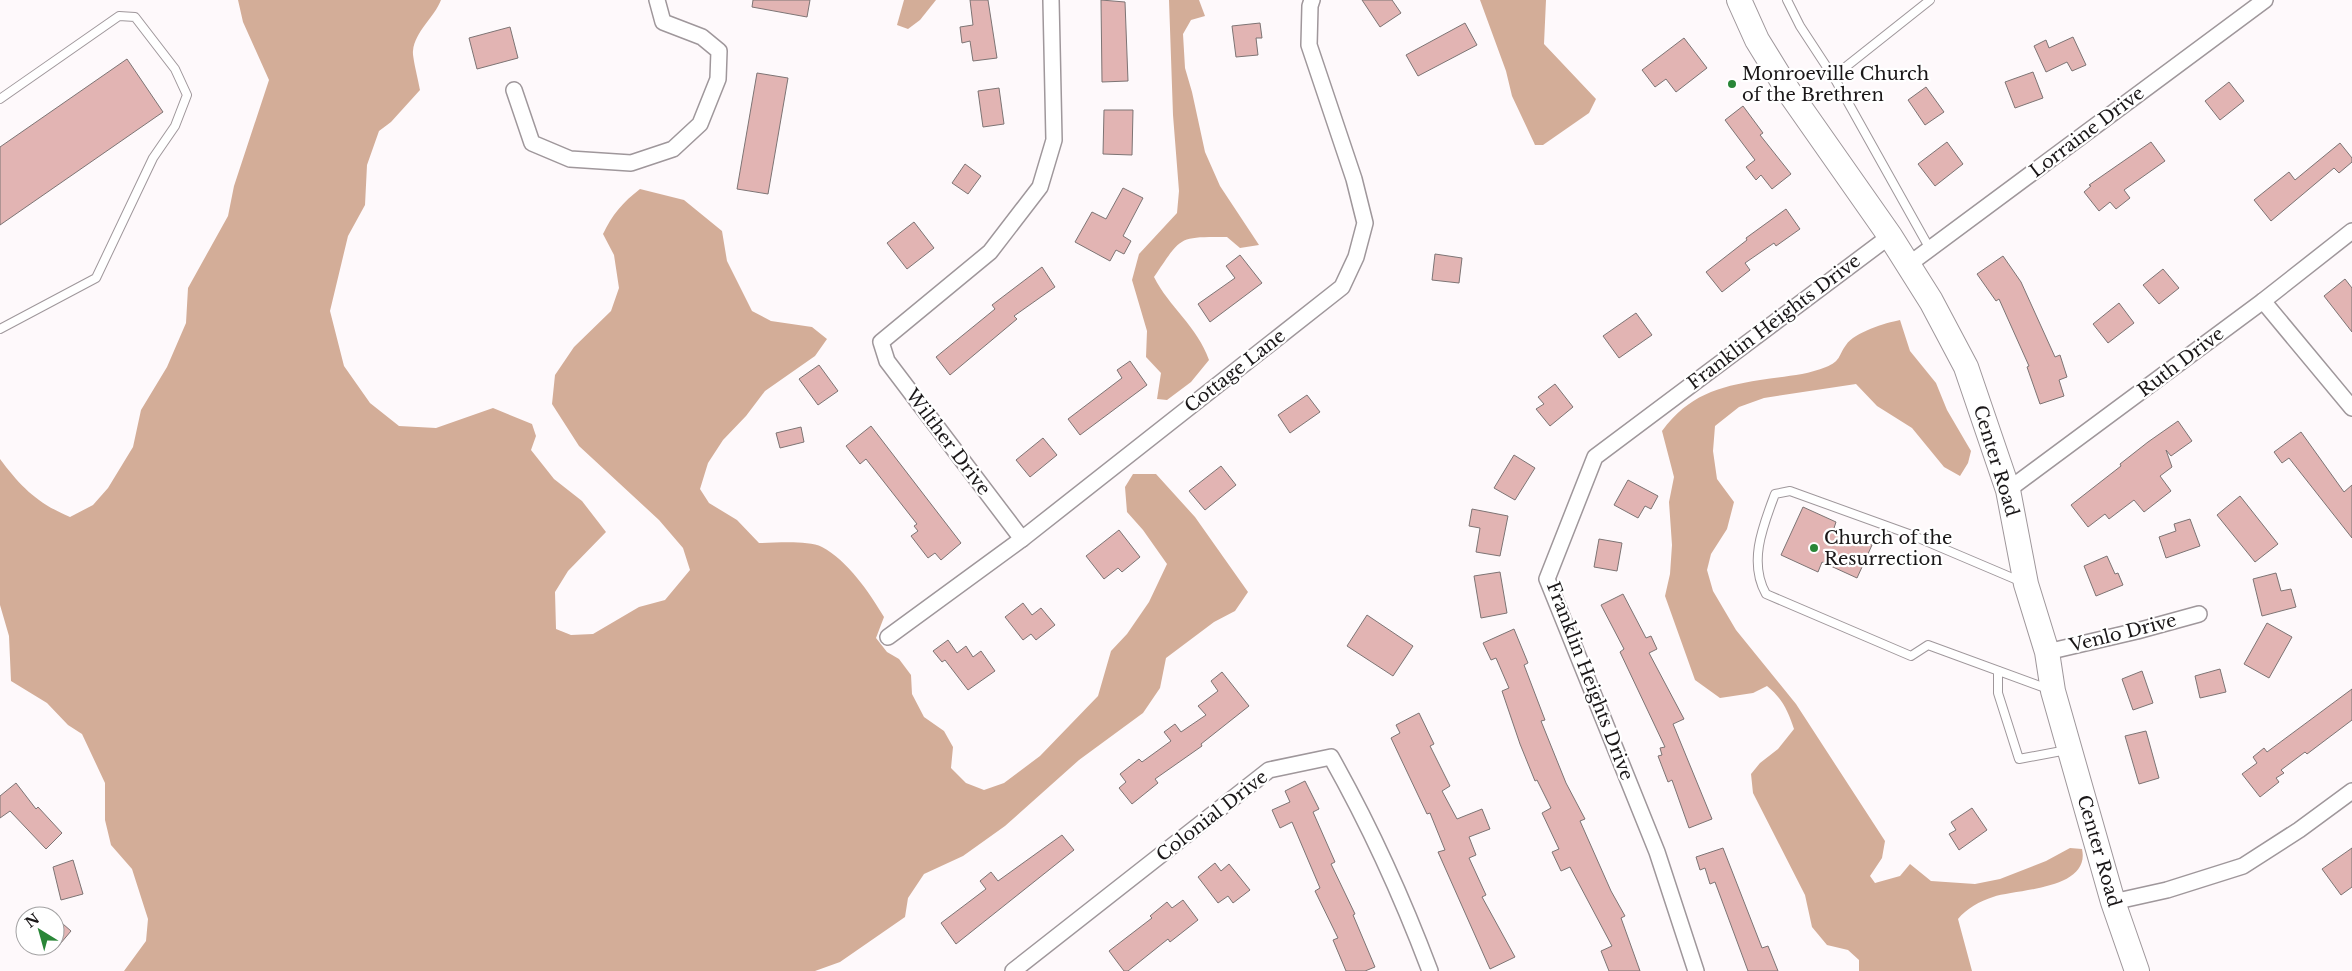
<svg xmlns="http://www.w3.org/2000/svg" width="2352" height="971" viewBox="0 0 2352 971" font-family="'Libre Baskerville',serif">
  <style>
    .forest { fill: #d3ad98 }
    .building { fill: #e2b4b3; stroke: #7d7474 }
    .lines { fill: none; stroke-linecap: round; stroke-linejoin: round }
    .service-casing { stroke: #9f979b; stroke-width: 10 }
    .minor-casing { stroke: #9f979b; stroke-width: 18 }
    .primary-casing { stroke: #9f979b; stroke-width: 26 }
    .service { stroke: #fff; stroke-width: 8 }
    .minor { stroke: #fff; stroke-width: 15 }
    .primary { stroke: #fff; stroke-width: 24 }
    .poi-dot { fill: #298637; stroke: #fff; stroke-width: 2 }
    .labels { text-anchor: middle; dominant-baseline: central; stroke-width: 4.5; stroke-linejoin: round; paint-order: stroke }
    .poi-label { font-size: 18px; fill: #1a1718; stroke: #fff; text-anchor: start }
    .street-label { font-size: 18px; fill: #1a1718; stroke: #fff }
  </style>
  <rect width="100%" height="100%" fill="#fef9fb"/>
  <!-- forest -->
  <g class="forest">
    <path d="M 238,0 L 441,0 C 434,18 415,31 413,51 C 412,56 419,83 420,90 L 391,122 L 379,131 L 367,165 L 365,205 L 348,236 L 330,311 L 344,366 L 370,403 L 399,426 L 436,428 L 493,408 L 532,424 L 536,436 L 531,450 L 554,479 L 582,501 L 606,532 L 568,571 L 555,592 L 556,629 L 571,635 L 593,634 L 639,607 L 665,600 L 690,570 L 683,548 L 659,520 L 579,446 L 552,404 L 555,375 L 574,347 L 611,311 L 619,288 L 614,255 L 603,234 C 612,215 623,202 640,189 L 684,200 L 722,231 L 727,261 L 752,311 L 771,321 L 812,327 L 827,339 L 815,356 L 765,391 L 746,416 L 723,440 L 708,463 L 700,489 L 709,503 L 737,520 L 759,543 C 776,543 807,540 822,547 C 848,561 869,592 884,617 L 876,638 L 887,652 L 899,659 L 911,675 L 912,694 L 924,717 L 944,731 L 953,747 L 951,768 L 966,783 L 984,790 L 1004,783 L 1040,756 L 1098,696 L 1111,651 L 1127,634 L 1149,602 L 1167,564 L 1143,530 L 1127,512 L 1125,487 L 1133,474 L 1156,474 L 1195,517 L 1248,592 L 1235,611 L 1214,622 L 1166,658 L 1160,688 L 1143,713 L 1079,760 L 1005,826 L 963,856 L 924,874 L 908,898 L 905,917 L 840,962 L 815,971 L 124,971 L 146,941 L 148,919 L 132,869 L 111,845 L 105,820 L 105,783 L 82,734 L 68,725 L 47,703 L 11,681 L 9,636 L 0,605 L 0,459 C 21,487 37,503 70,517 L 93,505 L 108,488 L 133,447 L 141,410 L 167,367 L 186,323 L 188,288 L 228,216 L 234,186 L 269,80 L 243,22 Z"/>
    <polygon points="904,0 936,0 920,20 908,29 897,25"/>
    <path d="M 1169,0 L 1199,0 L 1205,16 L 1191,20 L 1183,34 L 1185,68 L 1192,92 L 1205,152 L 1220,186 L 1259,245 L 1240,248 L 1227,237 C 1177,237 1182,236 1154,277 C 1169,307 1197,326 1209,360 L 1191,382 L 1167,400 L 1157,399 L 1161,373 L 1146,357 L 1147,331 L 1132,280 L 1139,254 L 1177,213 L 1179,191 L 1173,115 Z"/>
    <polygon points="1480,0 1546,0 1544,44 1596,99 1589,113 1543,145 1535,145 1512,96 1506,71"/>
    <path d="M 1900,320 L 1910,351 L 1936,383 L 1947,410 L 1971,451 L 1968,463 L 1960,476 L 1944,467 L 1912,428 L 1877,406 L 1856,384 L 1764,398 L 1739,407 L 1715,426 L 1713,451 L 1717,479 L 1734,502 L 1727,529 L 1711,554 L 1707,570 L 1713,591 L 1736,630 L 1796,704 L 1885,841 L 1882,858 L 1870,876 L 1875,883 L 1900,876 L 1910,864 L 1931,881 L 1975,884 L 2000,879 L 2046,861 L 2070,848 L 2082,849 C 2091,890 2017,889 1993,897 C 1980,901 1966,909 1958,919 L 1972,971 L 1859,971 L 1859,960 L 1848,950 L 1827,945 L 1812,927 L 1805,895 L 1753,793 L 1751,774 L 1760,763 L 1778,749 L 1794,729 C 1788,711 1782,698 1767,686 L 1753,693 L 1720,698 L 1695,680 L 1665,596 L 1670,574 L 1672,545 L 1669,502 L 1674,477 L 1662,431 C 1689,395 1717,387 1760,380 C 1783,376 1804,376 1826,367 C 1841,361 1838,356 1846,345 C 1855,332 1885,323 1900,320 Z"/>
  </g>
  <!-- building -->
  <g class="building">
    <polygon points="753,0 810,0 807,17 752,7"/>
    <polygon points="970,0 988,0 997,58 973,61 970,41 962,43 960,27 973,25"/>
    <polygon points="1101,0 1125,2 1128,81 1102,82"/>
    <polygon points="1362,0 1392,0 1401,13 1380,27"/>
    <polygon points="1260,23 1262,38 1256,38 1258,55 1236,57 1232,26"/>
    <polygon points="1465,23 1477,45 1418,76 1406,55"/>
    <polygon points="510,27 518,58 477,69 469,38"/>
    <polygon points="2073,37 2086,65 2072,71 2067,62 2046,72 2034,46 2046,40 2049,48"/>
    <polygon points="1684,38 1707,68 1676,92 1666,79 1655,87 1642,70"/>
    <polygon points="127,59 163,112 0,225 0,147"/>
    <polygon points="2033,72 2043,98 2015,108 2005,82"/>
    <polygon points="757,73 788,78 768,194 737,189"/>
    <polygon points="2229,82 2244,101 2220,120 2205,101"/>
    <polygon points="1926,87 1944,112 1925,125 1908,100"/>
    <polygon points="999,88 1004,124 983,127 978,91"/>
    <polygon points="1743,106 1763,133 1760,135 1791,174 1772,189 1761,175 1756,180 1746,167 1755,160 1725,120"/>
    <polygon points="1104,110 1133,110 1132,155 1103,154"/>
    <polygon points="1947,142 1963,164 1935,186 1918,164"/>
    <polygon points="2151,142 2165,161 2124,190 2130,198 2116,209 2110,202 2099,211 2084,192 2091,186 2089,185"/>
    <polygon points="2340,143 2352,158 2352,162 2339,173 2334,168 2271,221 2254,200 2289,172 2295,180"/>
    <polygon points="965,164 981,176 968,194 952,183"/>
    <polygon points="1123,188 1143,198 1123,236 1131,241 1124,254 1116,250 1110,261 1075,242 1092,212 1106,219"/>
    <polygon points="1786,209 1800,229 1776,246 1774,243 1745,263 1750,270 1722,292 1706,272 1747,240 1746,238"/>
    <polygon points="914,222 934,248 907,269 887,243"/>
    <polygon points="1435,254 1462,258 1459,283 1432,280"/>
    <polygon points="1240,255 1262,283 1210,322 1198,304 1235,278 1226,266"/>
    <polygon points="2003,256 2021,282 2055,357 2060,355 2067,377 2059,380 2064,396 2040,404 2027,367 2029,366 1999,299 1996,301 1977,274"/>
    <polygon points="1042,267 1055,287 1014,316 1017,319 950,375 936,357 995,309 992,305"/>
    <polygon points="2163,269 2179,288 2159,304 2143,285"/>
    <polygon points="2345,279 2352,288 2352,332 2324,296"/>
    <polygon points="2119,303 2134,323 2108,343 2093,324"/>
    <polygon points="1636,313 1652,335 1619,358 1603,336"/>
    <polygon points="1130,361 1147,385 1080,435 1068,419 1122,378 1117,370"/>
    <polygon points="819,365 838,391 818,405 799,379"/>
    <polygon points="1555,384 1573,407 1550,426 1536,409 1544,404 1538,397"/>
    <polygon points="1307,395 1320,412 1290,433 1278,415"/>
    <polygon points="2178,421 2192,441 2171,456 2166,450 2172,467 2160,476 2171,491 2144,512 2134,500 2109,519 2105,514 2088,527 2071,505 2121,466 2120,464 2148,442"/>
    <polygon points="871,426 961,543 941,560 935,553 928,558 911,536 918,531 914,526 917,524 866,459 860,464 846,446"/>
    <polygon points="801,427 804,442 780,448 776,433"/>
    <polygon points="2301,432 2344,492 2352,485 2352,538 2289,458 2282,463 2274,452"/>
    <polygon points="1043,438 1057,455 1030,477 1016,460"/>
    <polygon points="1514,455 1535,468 1515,500 1494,488"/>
    <polygon points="1221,466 1236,485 1205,510 1189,491"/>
    <polygon points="1628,480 1658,496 1651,509 1645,506 1638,518 1614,505"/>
    <polygon points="2240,496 2278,544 2255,562 2217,515"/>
    <polygon points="1803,507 1836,522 1834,528 1872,545 1857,578 1822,562 1818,572 1781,555"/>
    <polygon points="1472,509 1508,516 1500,556 1476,552 1480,528 1469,526"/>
    <polygon points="2190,519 2200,546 2166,558 2159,537 2176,531 2174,524"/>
    <polygon points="1119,530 1140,557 1122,572 1118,568 1104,579 1086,556"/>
    <polygon points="1599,539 1622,543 1617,571 1594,567"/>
    <polygon points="2107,556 2115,574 2118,573 2123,585 2096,596 2084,566"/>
    <polygon points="1500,572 1507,613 1481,618 1474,576"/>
    <polygon points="2276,573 2281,591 2291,589 2296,607 2262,616 2253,579"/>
    <polygon points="1623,594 1646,638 1651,636 1657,649 1649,653 1684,719 1673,724 1712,819 1689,828 1672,780 1668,782 1658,756 1662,755 1660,748 1665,747 1620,652 1624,649 1601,605"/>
    <polygon points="1023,603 1032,615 1041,608 1055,625 1036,640 1031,634 1023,640 1005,617"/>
    <polygon points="1367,615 1413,646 1393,676 1347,646"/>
    <polygon points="2267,623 2292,637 2269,678 2244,664"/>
    <polygon points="1514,629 1528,663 1524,665 1545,720 1541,721 1566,783 1585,819 1580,821 1611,891 1625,916 1621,918 1640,971 1609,971 1601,951 1612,946 1570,867 1561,871 1552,852 1559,849 1542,813 1551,808 1537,780 1535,781 1520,744 1502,691 1509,688 1496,658 1491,660 1483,643"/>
    <polygon points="948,640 957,653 966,646 973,657 981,651 995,671 968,690 945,660 942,662 933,651"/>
    <polygon points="2220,669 2226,692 2200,698 2195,676"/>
    <polygon points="2142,671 2153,703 2133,710 2122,679"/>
    <polygon points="1222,672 1249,706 1201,744 1202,746 1155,779 1158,783 1132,804 1119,788 1126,782 1120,774 1139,759 1142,762 1171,741 1164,732 1175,724 1181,732 1206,715 1198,706 1218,691 1211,681"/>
    <polygon points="2352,689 2352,720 2307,754 2305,752 2281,770 2284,773 2276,778 2279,782 2260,797 2242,774 2257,763 2253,757 2264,748 2267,752"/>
    <polygon points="1419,713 1434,744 1430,746 1450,786 1442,791 1457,819 1482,809 1490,829 1469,837 1476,855 1469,858 1486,895 1482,897 1515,957 1490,969 1438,852 1445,850 1430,813 1427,814 1391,738 1400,733 1396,725"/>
    <polygon points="2146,731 2159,778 2139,784 2125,736"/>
    <polygon points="1305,781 1319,809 1313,812 1335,862 1331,864 1355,914 1353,915 1375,967 1365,971 1346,971 1333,940 1338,938 1315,891 1320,888 1292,822 1280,828 1272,810 1290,802 1285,791"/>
    <polygon points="16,783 36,809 38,807 62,833 46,849 10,811 0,818 0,796"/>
    <polygon points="1972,808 1987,830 1959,850 1949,834 1956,830 1951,822"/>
    <polygon points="1062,835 1074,850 956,944 941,923 986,889 980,881 991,872 998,881"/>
    <polygon points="1723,848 1762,948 1768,946 1778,971 1748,971 1715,882 1710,884 1705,868 1700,870 1696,857"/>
    <polygon points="2352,848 2352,887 2341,895 2322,869"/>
    <polygon points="73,860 83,894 61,900 53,867"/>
    <polygon points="1215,863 1221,871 1229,864 1250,890 1233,903 1228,896 1218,903 1198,877"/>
    <polygon points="1183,900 1198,920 1170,942 1168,939 1128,971 1124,971 1109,951 1152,918 1150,916 1167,902 1172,908"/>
    <polygon points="55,917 71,931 55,950"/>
  </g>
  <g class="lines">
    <defs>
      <g id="service">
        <polyline points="1787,0 1800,26 1836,81 1930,249"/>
        <polyline points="1833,77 1930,0"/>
        <polyline points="0,99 119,16 135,17 175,69 187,95 175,126 153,158 96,278 0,329"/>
        <path d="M 2022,582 L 1909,534 L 1790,491 L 1775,494 C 1763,526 1748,562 1766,594 L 1911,656 L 1928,645 L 2048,689"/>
        <polyline points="1998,671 1998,693 2019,759 2067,750"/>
      </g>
      <g id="minor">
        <polyline points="514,90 532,143 570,159 631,163 673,149 700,124 718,79 719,51 702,37 663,22 657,0"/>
        <polyline points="1908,265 2265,0"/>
        <polyline points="2263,301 2352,408"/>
        <polyline points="2008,490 2263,301 2352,231"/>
        <polyline points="1022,539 887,361 881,342 990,252 1040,187 1054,140 1051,0"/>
        <polyline points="888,637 1022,539 1342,287 1356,257 1365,223 1354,179 1309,45 1310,6 1312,0"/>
        <polyline points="2047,652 2137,631 2199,614"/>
        <polyline points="2113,902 2167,890 2243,866 2299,830 2352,791"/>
        <path d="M 1013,971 L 1269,770 L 1331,757 C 1371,828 1401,894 1430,971"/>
        <polyline points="1696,971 1657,852 1547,579 1595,457 1890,236"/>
      </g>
      <polyline id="primary" points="1739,0 1757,40 1789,92 1890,236 1931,301 1966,367 2008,490 2026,584 2047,652 2053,691 2113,902 2137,971"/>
    </defs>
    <!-- service casing -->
    <use href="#service" class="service-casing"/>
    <!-- minor casing -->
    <use href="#minor" class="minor-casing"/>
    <!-- primary casing -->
    <use href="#primary" class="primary-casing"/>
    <!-- service -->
    <use href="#service" class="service"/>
    <!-- minor -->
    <use href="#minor" class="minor"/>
    <!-- primary -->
    <use href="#primary" class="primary"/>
  </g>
  <!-- markers -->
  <g class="poi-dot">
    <circle cx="1732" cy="84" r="5"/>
    <circle cx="1814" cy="548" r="5"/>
  </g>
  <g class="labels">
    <!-- poi labels -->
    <g class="poi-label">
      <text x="1742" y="74">Monroeville Church<tspan x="1742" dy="21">of the Brethren</tspan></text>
      <text x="1824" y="538">Church of the<tspan x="1824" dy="21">Resurrection</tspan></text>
    </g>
    <!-- street labels -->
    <g class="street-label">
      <text transform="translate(2087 132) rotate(-37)">Lorraine Drive</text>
      <text transform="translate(1774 322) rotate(-37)">Franklin Heights Drive</text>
      <text transform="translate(2181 362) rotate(-37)">Ruth Drive</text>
      <text transform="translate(1235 371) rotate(-38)">Cottage Lane</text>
      <text transform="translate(948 442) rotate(53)">Wilther Drive</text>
      <text transform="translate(1996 461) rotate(73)">Center Road</text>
      <text transform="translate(2123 633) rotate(-14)">Venlo Drive</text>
      <text transform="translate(1590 681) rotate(69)">Franklin Heights Drive</text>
      <text transform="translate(1212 816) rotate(-38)">Colonial Drive</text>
      <text transform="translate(2099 851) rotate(74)">Center Road</text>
    </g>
  </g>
  <!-- north arrow -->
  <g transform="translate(40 931) rotate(323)"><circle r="24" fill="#ffffff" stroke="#a3a2a3"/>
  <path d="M0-4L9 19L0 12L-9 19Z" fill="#298637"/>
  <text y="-8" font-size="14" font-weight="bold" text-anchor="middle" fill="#1a1718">N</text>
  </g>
</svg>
